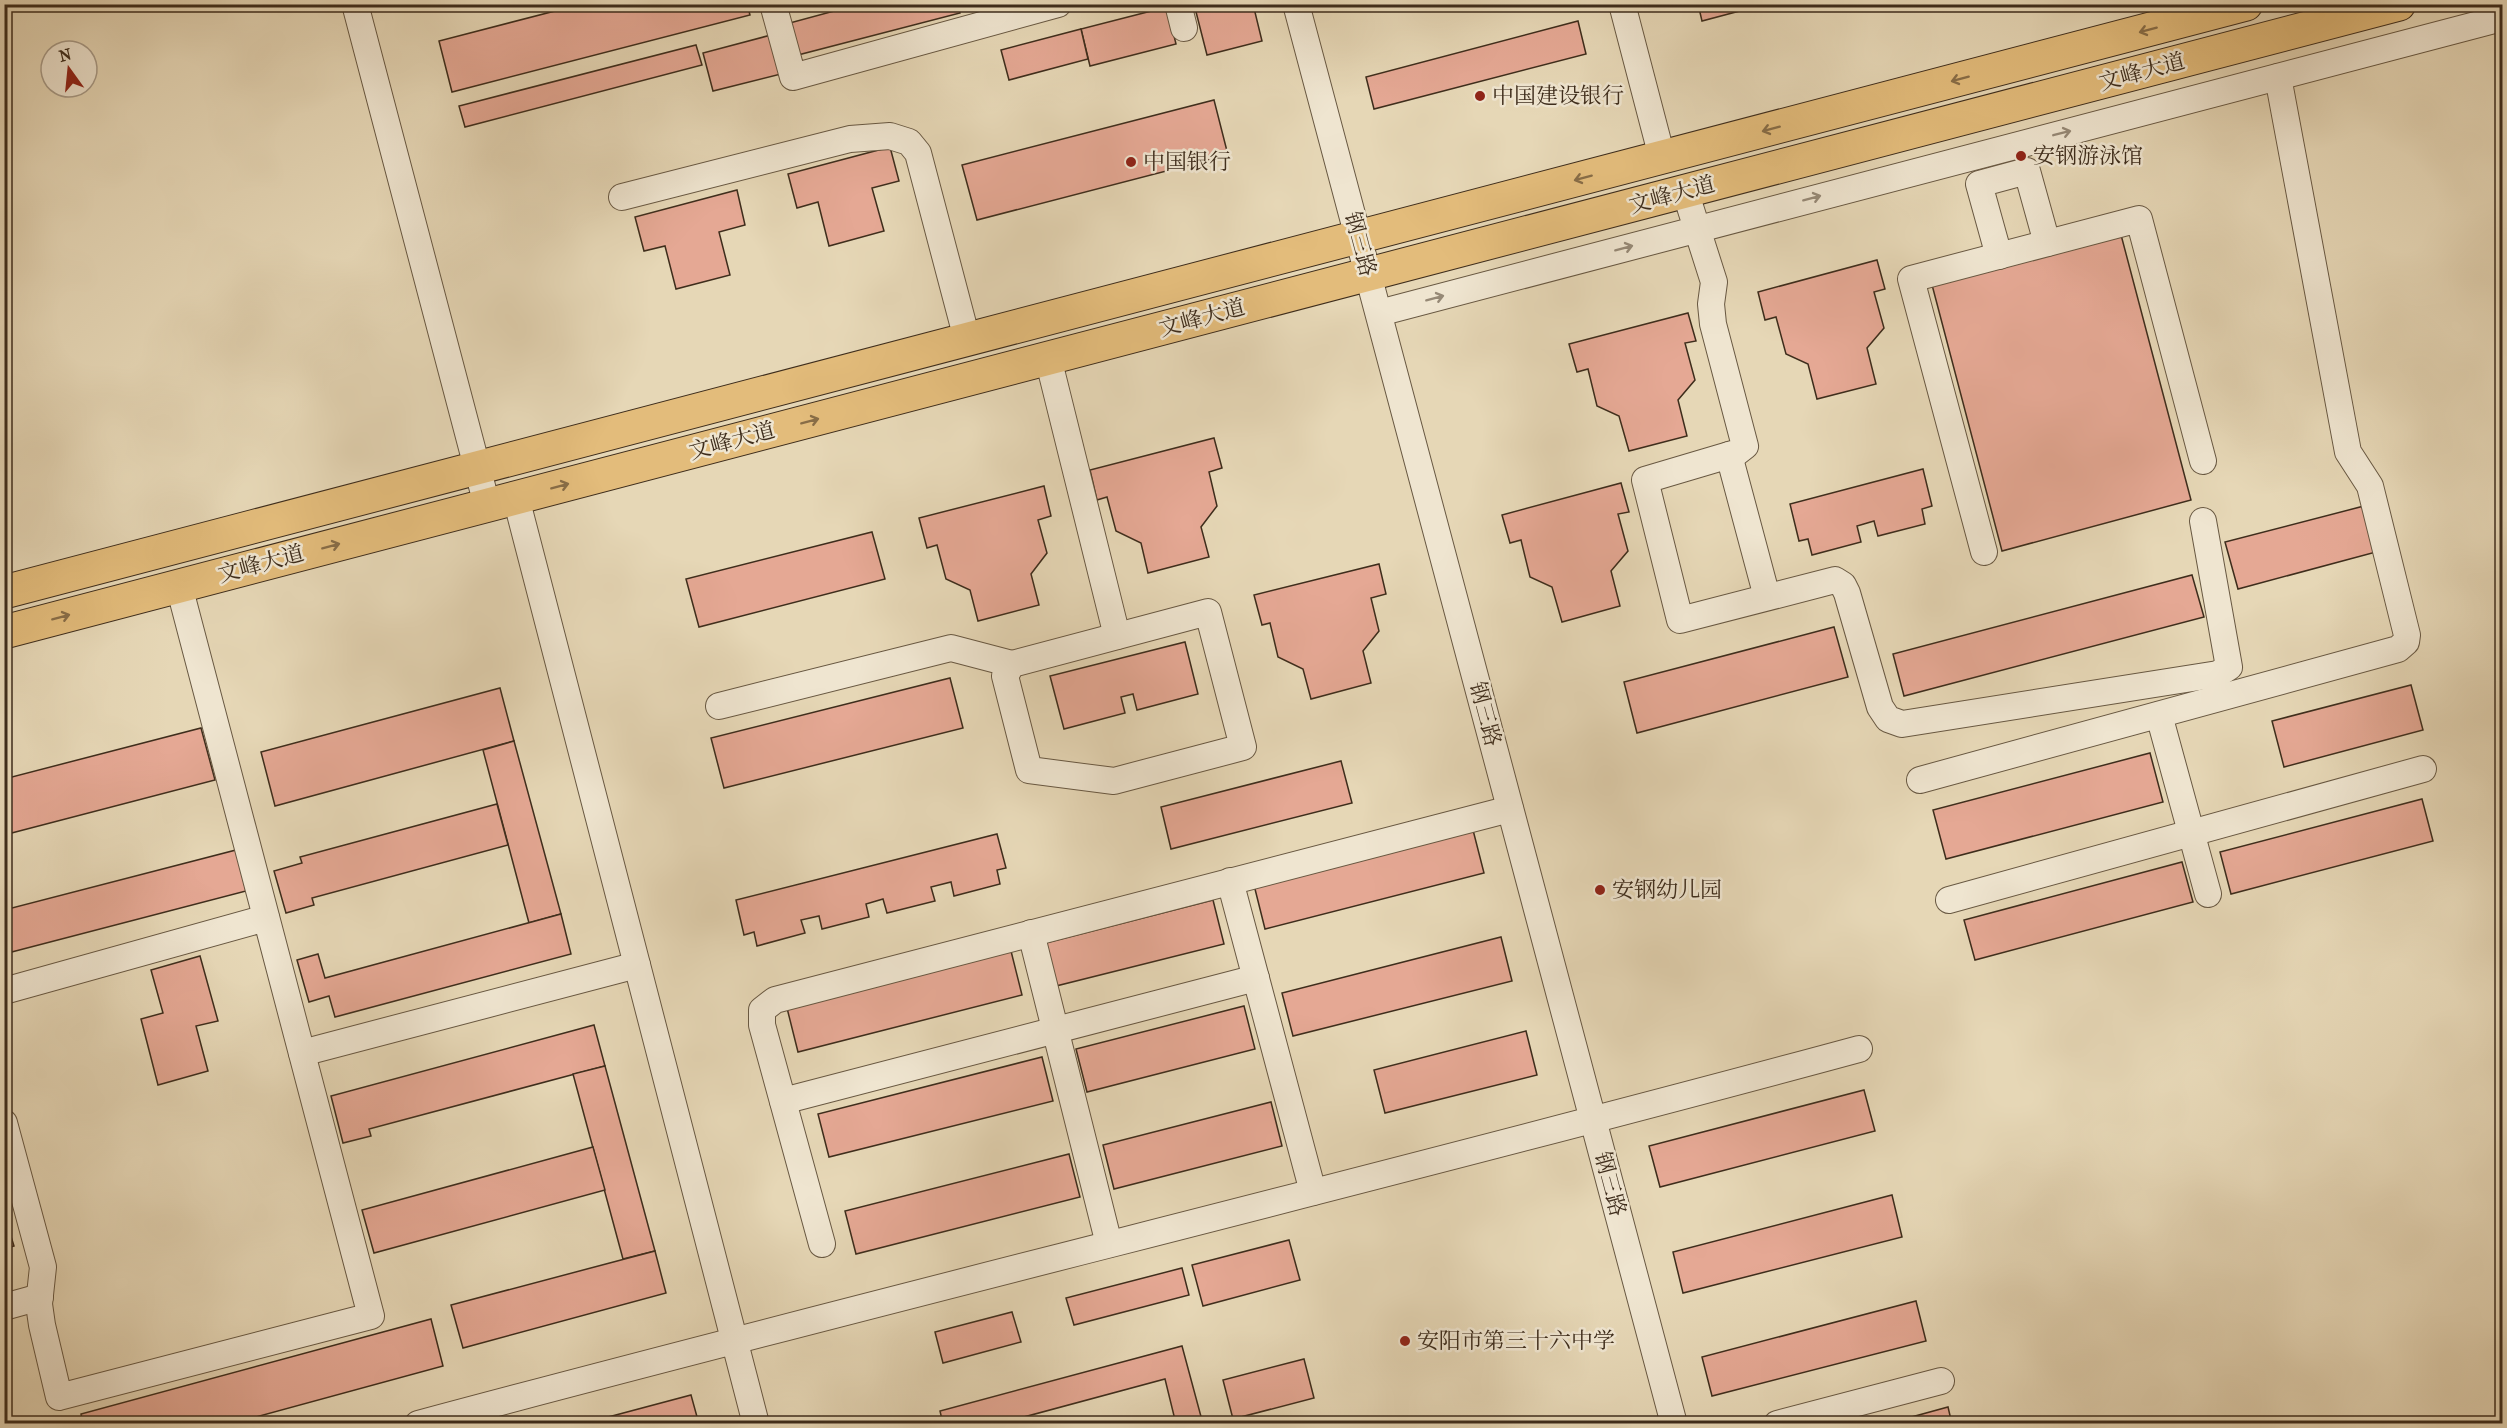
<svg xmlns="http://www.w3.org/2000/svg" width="2507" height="1428" viewBox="0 0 2507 1428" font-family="'IM FELL French Canon','Noto Serif SC',serif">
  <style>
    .building { fill: #e5a894; stroke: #3e2d1c; stroke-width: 1.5 }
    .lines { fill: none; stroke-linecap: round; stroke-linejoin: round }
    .minor-casing { stroke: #685842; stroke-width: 28 }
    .major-casing { stroke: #3e2d1c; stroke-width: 35 }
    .minor { stroke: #efe5d0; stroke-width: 26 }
    .major { stroke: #e3bc7b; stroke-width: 33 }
    .oneway { stroke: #886d47 }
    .oneway2 { stroke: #968976 }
    .poi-dot { fill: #8f2418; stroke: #efe5d0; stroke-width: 2 }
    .labels { text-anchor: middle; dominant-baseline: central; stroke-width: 5; stroke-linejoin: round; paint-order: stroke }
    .street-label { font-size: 22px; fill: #3e2d1c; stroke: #efe5d0 }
    .poi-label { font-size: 22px; fill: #3e2d1c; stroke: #efe5d0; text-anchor: start }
  </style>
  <rect width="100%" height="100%" fill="#e6d7b6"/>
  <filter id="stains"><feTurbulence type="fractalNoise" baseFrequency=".00333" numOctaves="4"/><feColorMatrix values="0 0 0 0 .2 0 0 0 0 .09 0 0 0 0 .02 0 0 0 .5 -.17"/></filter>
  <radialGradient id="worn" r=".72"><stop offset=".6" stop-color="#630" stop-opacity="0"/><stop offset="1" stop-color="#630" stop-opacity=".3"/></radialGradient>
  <!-- building -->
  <g class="building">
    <polygon points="582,4 747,4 750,15 452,92 439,41"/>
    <polygon points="860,4 958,4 960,13 794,56 786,24"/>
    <polygon points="1194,4 1253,4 1262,41 1207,55"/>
    <polygon points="1698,4 1766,4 1702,21"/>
    <polygon points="1167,7 1176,44 1090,66 1081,29"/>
    <polygon points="1578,21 1586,54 1374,109 1366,77"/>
    <polygon points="1081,29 1088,59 1009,80 1001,50"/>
    <polygon points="771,35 781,74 713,91 703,53"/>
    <polygon points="696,45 702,65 465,127 459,106"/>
    <polygon points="1214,100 1228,155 977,220 962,165"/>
    <polygon points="890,147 899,181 872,188 884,231 829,246 818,202 797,208 788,174"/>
    <polygon points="737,190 745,225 719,232 730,275 676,289 665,246 644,251 635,217"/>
    <polygon points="2120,231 2191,500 2002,551 1931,281"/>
    <polygon points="1877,260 1885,289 1874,292 1884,328 1867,348 1876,384 1817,399 1808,364 1786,354 1776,317 1765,320 1758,292"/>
    <polygon points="1688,313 1696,341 1685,343 1695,380 1678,400 1687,436 1629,451 1619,416 1597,406 1588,369 1577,372 1569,344"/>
    <polygon points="1214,438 1222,468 1209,472 1217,506 1201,527 1209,557 1148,573 1141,543 1116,531 1107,497 1097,500 1090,470"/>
    <polygon points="1923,469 1932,506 1922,509 1925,524 1878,536 1874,521 1857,526 1861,542 1812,555 1808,539 1799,541 1790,504"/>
    <polygon points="1621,483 1629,512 1618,514 1628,551 1611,571 1620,606 1562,622 1552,587 1530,577 1521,540 1510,543 1502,515"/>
    <polygon points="1044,486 1051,516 1038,520 1047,553 1031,574 1039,605 978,621 970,590 946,579 937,545 927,548 919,518"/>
    <polygon points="2364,506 2376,552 2238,589 2225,542"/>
    <polygon points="872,532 885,579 699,627 686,579"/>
    <polygon points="1379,564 1386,594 1371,598 1379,631 1363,651 1371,683 1311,699 1303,669 1278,657 1270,623 1262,625 1254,595"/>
    <polygon points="2192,575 2204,617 1904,696 1893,654"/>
    <polygon points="1834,627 1848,677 1637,733 1624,682"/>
    <polygon points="1185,642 1198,694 1137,710 1133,694 1121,697 1125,713 1064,729 1050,676"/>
    <polygon points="950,678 963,728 724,788 711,738"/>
    <polygon points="2411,685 2423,730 2284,767 2272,721"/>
    <polygon points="500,688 514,741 275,806 261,752"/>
    <polygon points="201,728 215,780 4,835 4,779"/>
    <polygon points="514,741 561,914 529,923 483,750"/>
    <polygon points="2150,753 2163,802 1946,859 1933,810"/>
    <polygon points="1341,761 1352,803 1171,849 1161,807"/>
    <polygon points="2422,799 2433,841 2231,894 2220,852"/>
    <polygon points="497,804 508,845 312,898 314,905 286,913 274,871 302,863 300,857"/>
    <polygon points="1473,830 1484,873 1265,929 1254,885"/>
    <polygon points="997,834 1006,868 997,870 1000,884 954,896 951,882 931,887 935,901 887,913 883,899 866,904 869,917 822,929 819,916 801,920 805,933 757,946 754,932 744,935 736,900"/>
    <polygon points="236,850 246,891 4,954 4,910"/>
    <polygon points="2182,862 2193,902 1975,960 1964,920"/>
    <polygon points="1213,900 1224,944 1056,986 1045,943"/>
    <polygon points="561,914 571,954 335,1017 329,996 309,1002 297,960 318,954 325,978"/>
    <polygon points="1501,937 1512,981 1293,1036 1282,993"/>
    <polygon points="1011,951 1022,995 798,1052 787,1008"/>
    <polygon points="200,956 218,1021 196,1026 208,1071 158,1085 141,1019 163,1013 151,970"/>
    <polygon points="1244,1006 1255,1049 1087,1092 1076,1049"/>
    <polygon points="594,1025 605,1066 369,1129 371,1136 343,1143 331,1096"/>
    <polygon points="1526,1031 1537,1075 1385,1113 1374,1070"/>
    <polygon points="1042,1057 1053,1101 829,1157 818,1114"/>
    <polygon points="605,1066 655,1251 623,1259 573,1074"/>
    <polygon points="1864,1090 1875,1131 1660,1187 1649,1146"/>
    <polygon points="1271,1102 1282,1146 1114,1189 1103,1145"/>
    <polygon points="593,1147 605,1190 374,1253 362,1210"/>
    <polygon points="1069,1154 1080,1197 856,1254 845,1211"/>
    <polygon points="1892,1195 1902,1237 1683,1293 1673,1252"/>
    <polygon points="4,1214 14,1246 4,1249"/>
    <polygon points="1289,1240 1300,1280 1203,1306 1192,1265"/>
    <polygon points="655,1251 666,1293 463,1348 451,1305"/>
    <polygon points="1182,1268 1189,1295 1074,1325 1066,1298"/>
    <polygon points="1916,1301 1926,1341 1712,1396 1702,1357"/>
    <polygon points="1012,1312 1021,1342 943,1363 935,1332"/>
    <polygon points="431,1319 443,1366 230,1424 83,1424 81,1414"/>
    <polygon points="1182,1346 1203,1424 1176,1424 1165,1379 998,1424 943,1424 940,1411"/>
    <polygon points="1304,1359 1314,1398 1233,1419 1223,1380"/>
    <polygon points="691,1395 699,1424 582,1424"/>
    <polygon points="1948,1407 1952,1424 1886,1424"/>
  </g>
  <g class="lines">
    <defs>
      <g id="minor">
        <polyline points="355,4 487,505"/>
        <polyline points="773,4 793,77 1058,4"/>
        <polyline points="1178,4 1184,28"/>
        <polyline points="1296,4 1674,1424"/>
        <polyline points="1622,4 1662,157"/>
        <polyline points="1685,191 1714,282 1711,304 1713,324 1745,446 1736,453 1645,480 1680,620 1835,580 1843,585 1847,593 1880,707 1888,719 1902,724 2218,674 2229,667 2203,521"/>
        <polyline points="622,197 850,139 890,136 909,142 918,153 967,339"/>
        <polyline points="1999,256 1979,184 2027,171 2047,243"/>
        <polyline points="1379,313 2502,18"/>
        <polyline points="1048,358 1117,636"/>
        <polyline points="1729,455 1767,597"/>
        <polyline points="516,498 756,1424"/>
        <polyline points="1984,552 1911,279 2139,219 2203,461"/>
        <polygon points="1208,612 1243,747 1114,781 1029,770 1005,676 1012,664"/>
        <polyline points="719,706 951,648 1012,664"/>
        <polyline points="2159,715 2208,894"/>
        <polyline points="1920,780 2398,649 2406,642 2407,635 2370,486 2348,452 2278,77"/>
        <polyline points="1230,881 1313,1192"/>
        <polyline points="1949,900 2423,769"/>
        <polyline points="1031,933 1109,1244"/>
        <polyline points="4,991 266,918"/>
        <polyline points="302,1053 637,965"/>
        <polyline points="783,1101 1256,978"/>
        <polyline points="4,1123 43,1267 39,1304 42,1325 59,1397 371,1316 179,586"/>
        <polyline points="822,1244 762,1025 762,1010 775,1000 1510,809"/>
        <polyline points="4,1307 40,1297"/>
        <path d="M 418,1424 C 898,1295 1380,1179 1859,1049"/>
        <polyline points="1777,1424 1941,1381"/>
      </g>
      <g id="major">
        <polyline points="4,592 2246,4"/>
        <polyline points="4,632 2399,4"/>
      </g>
    </defs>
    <!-- minor casing -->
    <use href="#minor" class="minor-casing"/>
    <!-- major casing -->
    <use href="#major" class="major-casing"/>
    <!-- minor -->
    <use href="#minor" class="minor"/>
    <!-- major -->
    <use href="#major" class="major"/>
  </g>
  <!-- one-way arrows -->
  <defs><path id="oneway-shaft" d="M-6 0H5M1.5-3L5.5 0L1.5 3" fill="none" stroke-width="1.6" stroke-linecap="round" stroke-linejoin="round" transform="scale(1.5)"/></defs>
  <g class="oneway">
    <use href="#oneway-shaft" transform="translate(2148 30) rotate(165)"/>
    <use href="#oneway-shaft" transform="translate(1960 79) rotate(165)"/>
    <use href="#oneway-shaft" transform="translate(1771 129) rotate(165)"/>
    <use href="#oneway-shaft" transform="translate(1583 178) rotate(165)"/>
    <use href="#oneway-shaft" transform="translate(810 421) rotate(-15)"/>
    <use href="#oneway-shaft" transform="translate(560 486) rotate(-15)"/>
    <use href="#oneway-shaft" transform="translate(331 546) rotate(-15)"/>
    <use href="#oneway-shaft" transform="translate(61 617) rotate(-15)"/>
  </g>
  <g class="oneway2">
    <use href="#oneway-shaft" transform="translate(2062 133) rotate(-14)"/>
    <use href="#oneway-shaft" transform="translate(1812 198) rotate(-15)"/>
    <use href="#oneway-shaft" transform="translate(1624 248) rotate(-15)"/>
    <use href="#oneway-shaft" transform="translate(1435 298) rotate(-15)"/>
  </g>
  <!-- markers -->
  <g class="poi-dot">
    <circle cx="1480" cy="96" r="6"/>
    <circle cx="2021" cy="156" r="6"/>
    <circle cx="1131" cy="162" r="6"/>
    <circle cx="1600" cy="890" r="6"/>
    <circle cx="1405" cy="1341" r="6"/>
  </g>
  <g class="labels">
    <!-- street labels -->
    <g class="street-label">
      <text transform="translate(2142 72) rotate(-15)">文峰大道</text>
      <text transform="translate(1672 195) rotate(-15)">文峰大道</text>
      <text transform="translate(1360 244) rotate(75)">钢三路</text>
      <text transform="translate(1202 318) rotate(-15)">文峰大道</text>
      <text transform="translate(732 441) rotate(-15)">文峰大道</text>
      <text transform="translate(261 564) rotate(-15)">文峰大道</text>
      <text transform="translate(1485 714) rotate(75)">钢三路</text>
      <text transform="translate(1610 1184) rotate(75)">钢三路</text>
    </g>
    <!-- poi labels -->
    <g class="poi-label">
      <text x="1492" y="96">中国建设银行</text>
      <text x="2033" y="156">安钢游泳馆</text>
      <text x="1143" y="162">中国银行</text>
      <text x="1612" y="890">安钢幼儿园</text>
      <text x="1417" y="1341">安阳市第三十六中学</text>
    </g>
  </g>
  <!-- margin -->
  <rect width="2507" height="1428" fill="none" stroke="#e6d7b6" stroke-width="24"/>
  <rect x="6" y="6" width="2495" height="1416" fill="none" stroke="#3e2d1c" stroke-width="3"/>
  <rect x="12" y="12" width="2483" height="1404" fill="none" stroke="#3e2d1c" stroke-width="1.5"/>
  <!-- north arrow -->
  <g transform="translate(69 69) rotate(345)"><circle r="28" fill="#efe5d0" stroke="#a89b88" stroke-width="1.5"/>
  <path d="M0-4.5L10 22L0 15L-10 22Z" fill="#8f2418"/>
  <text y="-9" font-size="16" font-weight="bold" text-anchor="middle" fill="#3e2d1c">N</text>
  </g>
  <rect width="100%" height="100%" filter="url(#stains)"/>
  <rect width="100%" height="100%" fill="url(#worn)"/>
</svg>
